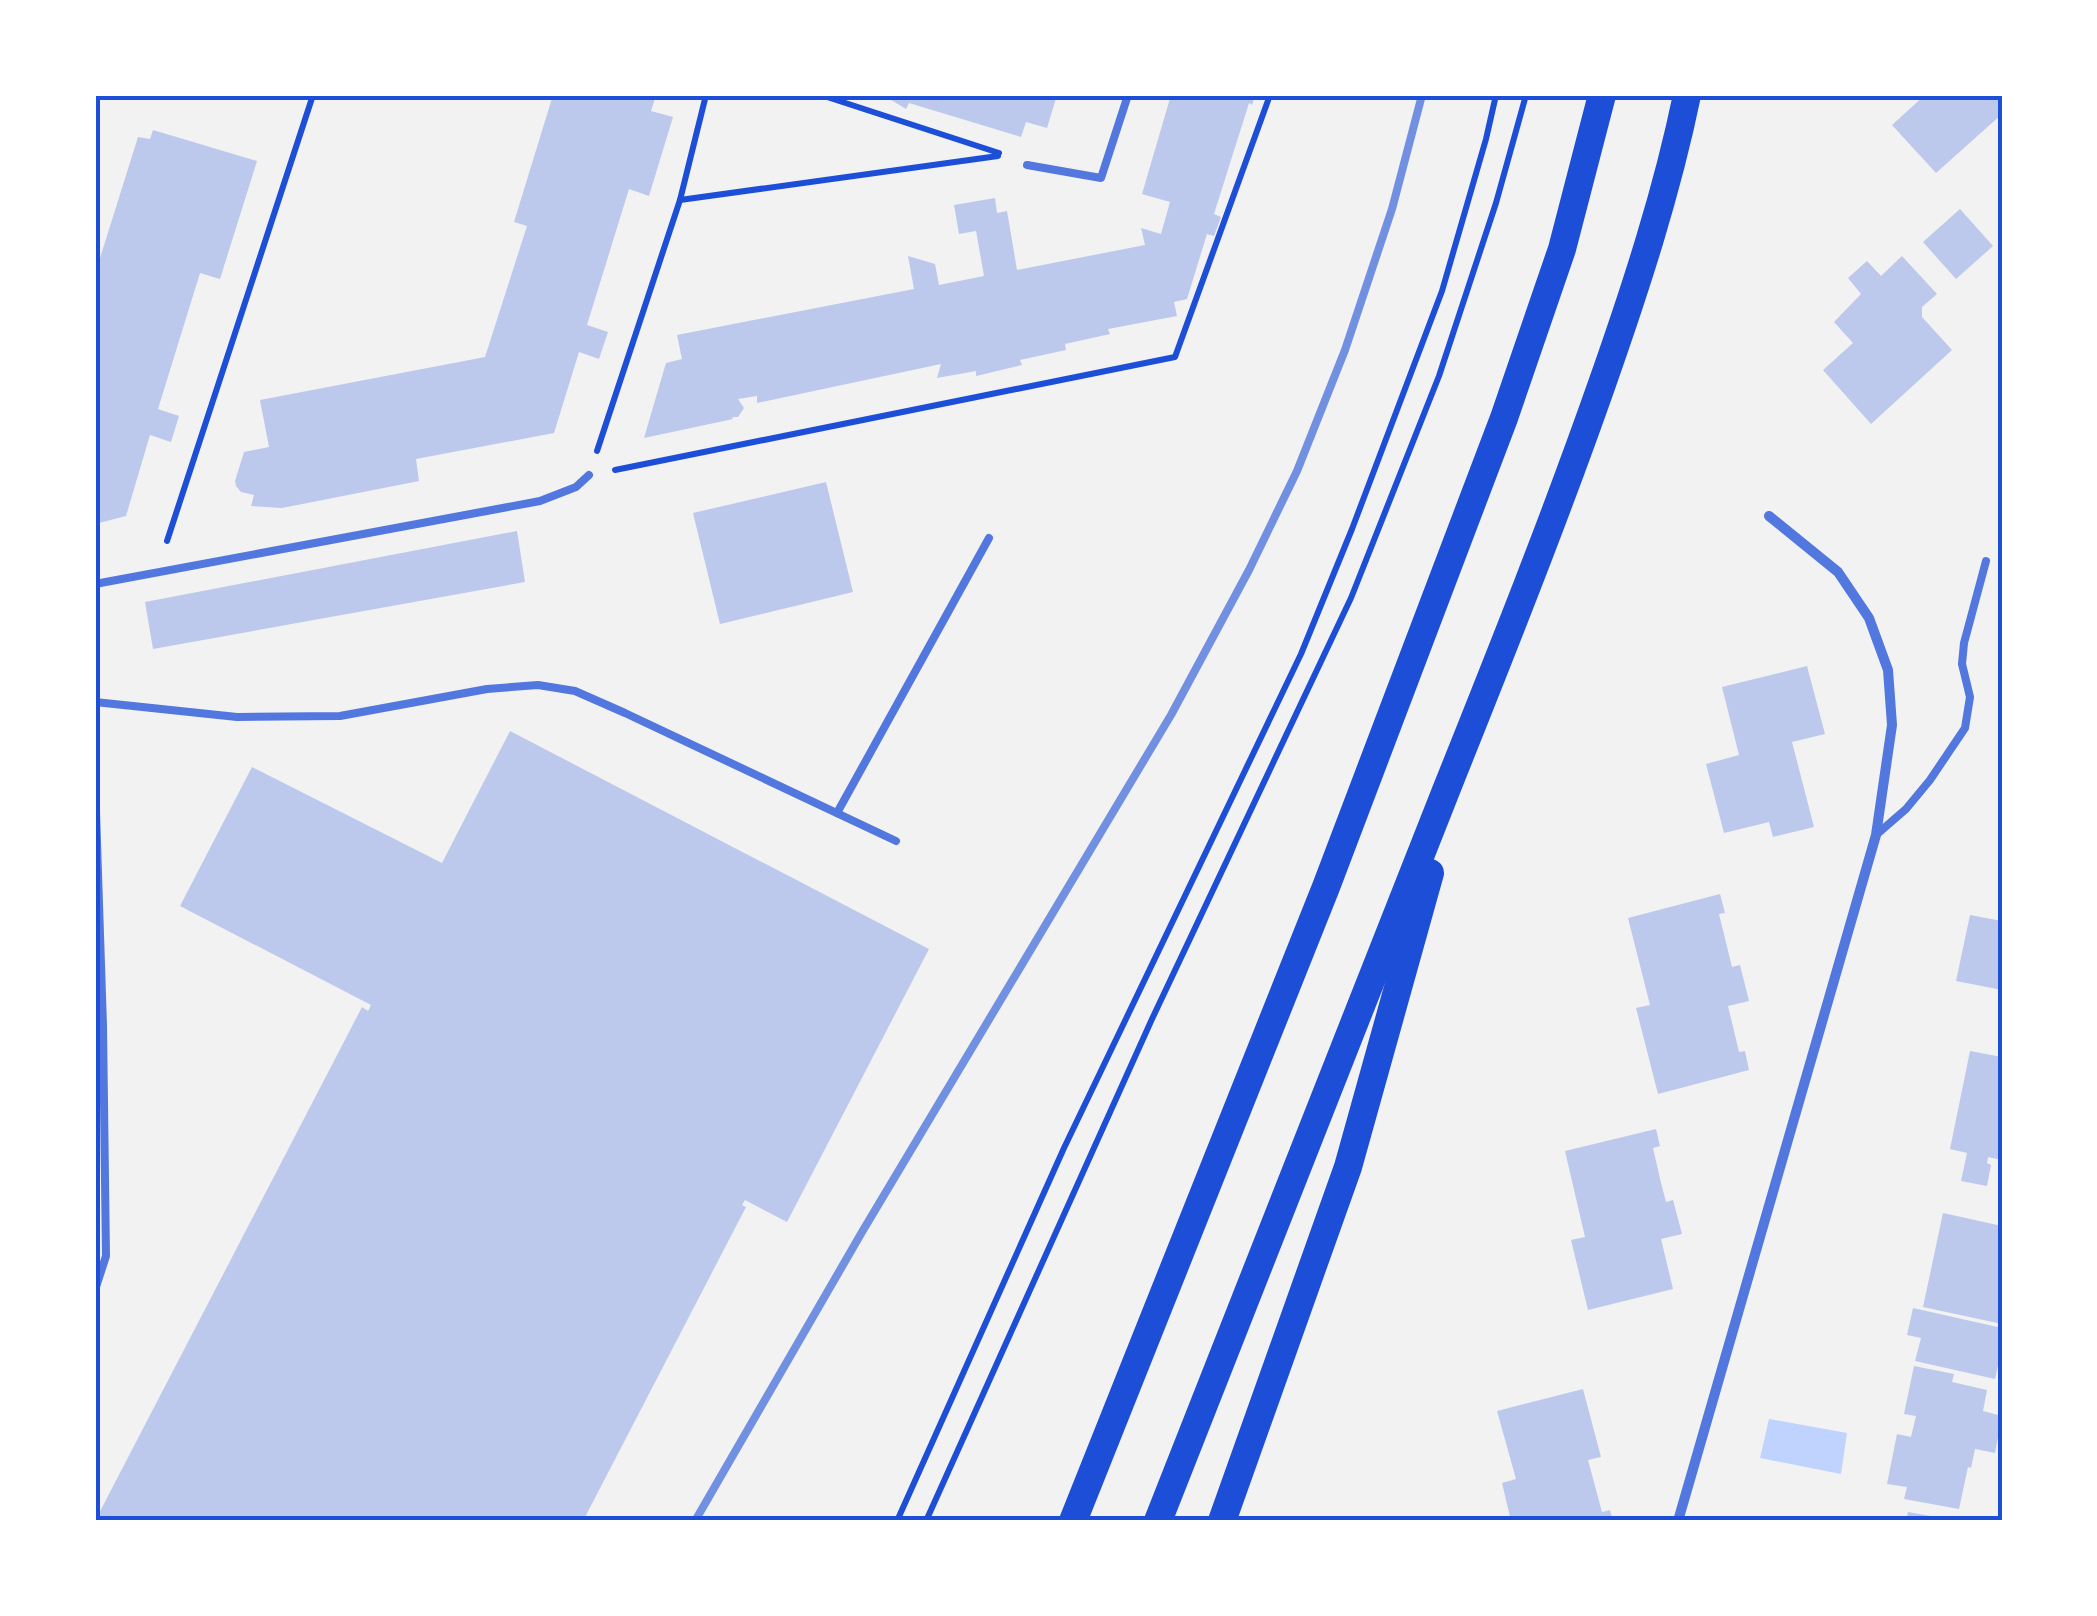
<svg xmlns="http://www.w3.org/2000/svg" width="2097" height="1616" viewBox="0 0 2097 1616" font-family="Jost,sans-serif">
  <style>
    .water { fill: #bfd3fe }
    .building { fill: #bdc9ec }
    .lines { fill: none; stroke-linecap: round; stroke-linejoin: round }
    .path { stroke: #1d4ed8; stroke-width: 6 }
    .service { stroke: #5277de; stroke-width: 8 }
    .minor { stroke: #5277de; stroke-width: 10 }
    .trunk { stroke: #1d4ed8; stroke-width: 28 }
    .rail { stroke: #7290e2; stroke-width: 8 }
    .neatline { fill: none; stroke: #1d4ed8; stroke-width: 4 }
  </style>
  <rect width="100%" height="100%" fill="#f2f2f2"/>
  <!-- water -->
  <polygon class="water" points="1769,1419 1847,1433 1841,1474 1760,1458"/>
  <!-- building -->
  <g class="building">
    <polygon points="553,95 656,95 651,111 673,117 649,196 629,189 587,325 608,332 599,359 579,352 554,433 416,459 419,481 282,508 251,506 254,495 241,492 236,486 235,481 244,452 269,447 260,400 485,357 527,226 514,222"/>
    <polygon points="883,95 1057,95 1047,128 1026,122 1021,137 909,103 906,109"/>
    <polygon points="1171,95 1255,95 1252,105 1249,103 1214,214 1221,217 1214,236 1207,234 1187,299 1174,302 1177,316 1108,329 1110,334 1065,344 1066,350 1020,360 1022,365 976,376 976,371 937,378 941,364 757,403 757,396 738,399 744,408 738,417 732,417 733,419 644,438 666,363 682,359 677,335 914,289 908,256 935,264 939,285 984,276 976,231 959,234 954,205 995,198 997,213 1007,211 1017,270 1145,245 1141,228 1161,234 1170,202 1142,194"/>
    <polygon points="1925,95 2002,95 2002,114 1936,173 1892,125"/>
    <polygon points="153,130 257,161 220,279 200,273 158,409 179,416 171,442 150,435 126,516 95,524 95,319 98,309 95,307 95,274 138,137 150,139"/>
    <polygon points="1960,209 1993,246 1956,279 1923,242"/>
    <polygon points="1902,256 1937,294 1922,307 1922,317 1952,350 1871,424 1823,370 1853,343 1834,322 1861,294 1848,278 1867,261 1881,276"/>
    <polygon points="826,482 853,592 720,624 693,513"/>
    <polygon points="517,531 525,582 153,649 145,602"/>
    <polygon points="1807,666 1825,734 1792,742 1814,827 1773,837 1769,822 1724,833 1706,764 1739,755 1722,687"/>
    <polygon points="510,731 929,949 787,1222 745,1200 742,1205 746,1207 583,1521 95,1521 362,1007 368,1011 371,1005 180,906 252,767 442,863"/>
    <polygon points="1720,894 1725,913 1719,914 1732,967 1740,965 1749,1001 1728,1006 1739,1052 1745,1051 1749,1070 1658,1094 1636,1008 1650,1005 1628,918"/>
    <polygon points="1970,915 2002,921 2002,990 1956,981"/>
    <polygon points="1970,1051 2002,1057 2002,1160 1988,1157 1987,1163 1991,1165 1987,1186 1961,1181 1967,1153 1950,1149"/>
    <polygon points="1656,1129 1660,1146 1653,1148 1661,1183 1666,1202 1673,1200 1682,1234 1661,1239 1673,1289 1588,1310 1571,1240 1585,1237 1565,1151"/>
    <polygon points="1943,1213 2002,1226 2002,1324 1923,1307"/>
    <polygon points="1913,1308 2002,1328 2002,1347 1995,1379 1915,1361 1921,1338 1907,1335"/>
    <polygon points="1914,1366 1954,1374 1952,1382 1987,1390 1983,1411 2002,1416 1995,1453 1975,1449 1971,1468 1968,1467 1959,1509 1904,1499 1907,1487 1887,1484 1897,1434 1911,1437 1916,1416 1904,1414"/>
    <polygon points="1583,1389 1601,1457 1588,1460 1602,1512 1610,1510 1613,1521 1511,1521 1502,1483 1516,1479 1497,1411"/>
    <polygon points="1908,1512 1947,1519 1947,1521 1906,1521"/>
  </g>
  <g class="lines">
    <!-- path -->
    <g class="path">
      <polyline points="821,95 999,153"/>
      <polyline points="680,200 998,156"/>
      <polyline points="597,451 680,200 706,95"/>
      <polyline points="615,470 1175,357 1270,95"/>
      <polyline points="167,541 313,95"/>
      <polyline points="897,1521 1064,1148 1301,654 1352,529 1442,291 1486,139 1496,95"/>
      <polyline points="926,1521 1152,1019 1351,598 1439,376 1496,203 1526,95"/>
    </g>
    <!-- service -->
    <g class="service">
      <polyline points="1027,165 1101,178 1128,95"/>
      <polyline points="95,584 540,501 576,487 589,475"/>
      <polyline points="95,702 237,717 340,716 487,689 538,685 575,691 625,713 896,841"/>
      <polyline points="95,781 103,1026 106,1256 95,1290"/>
      <polyline points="837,813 989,538"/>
      <polyline points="1876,835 1906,809 1930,780 1965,728 1970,697 1962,664 1964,643 1986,561"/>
    </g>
    <!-- minor -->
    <polyline class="minor" points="1678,1521 1876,835 1892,725 1888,670 1869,618 1838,572 1769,516"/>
    <!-- trunk -->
    <g class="trunk">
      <polyline points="1073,1521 1326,887 1504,418 1562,249 1602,95"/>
      <path d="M 1158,1521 C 1256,1277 1350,1032 1447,788 C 1501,653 1555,518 1603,381 C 1636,287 1667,192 1687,95"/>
      <polyline points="1222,1521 1348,1167 1430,873"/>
    </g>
    <!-- rail -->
    <polyline class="rail" points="695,1521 862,1232 1171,715 1249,570 1297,471 1345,350 1392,209 1422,95"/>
  </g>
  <!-- border -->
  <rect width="2097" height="1616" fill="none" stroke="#ffffff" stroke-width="195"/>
  <rect x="98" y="98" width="1902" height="1420" class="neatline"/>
</svg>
